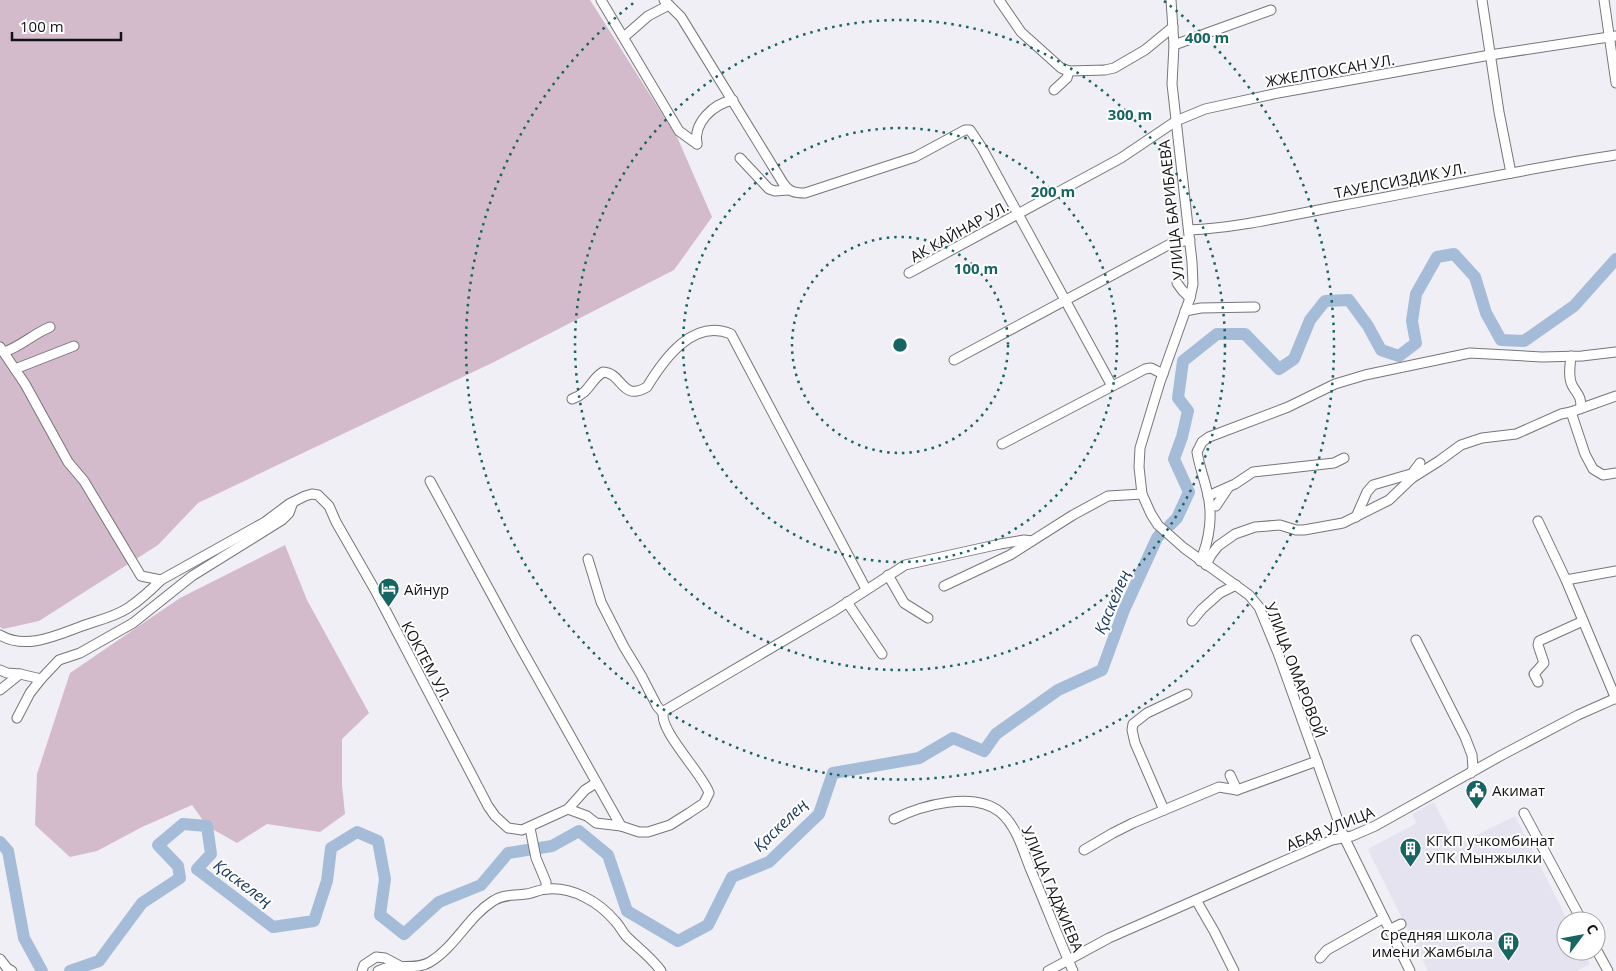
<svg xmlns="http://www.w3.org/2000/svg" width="1616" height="971" viewBox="0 0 1616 971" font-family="'Open Sans',sans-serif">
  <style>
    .built { fill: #e6e3f0 }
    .green { fill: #d3bbcb }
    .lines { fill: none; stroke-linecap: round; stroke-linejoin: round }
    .river { stroke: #a5bcd9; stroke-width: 12 }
    .minor-casing { stroke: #77757b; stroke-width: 11 }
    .minor { stroke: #fff; stroke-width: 9 }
    .ring { fill: none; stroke: #176563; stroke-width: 2.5; stroke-dasharray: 2.5 5 }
    .labels { text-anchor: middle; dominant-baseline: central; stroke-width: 4; stroke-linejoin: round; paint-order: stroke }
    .street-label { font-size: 15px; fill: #131214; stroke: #fff }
    .poi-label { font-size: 15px; fill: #131214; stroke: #fff; text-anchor: start }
    .water-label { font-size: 16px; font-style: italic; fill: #16365d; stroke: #fff }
    .centre { fill: #176563; stroke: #fff; stroke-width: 2.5 }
    .ring-label { font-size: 15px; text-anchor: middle; font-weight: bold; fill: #176563; stroke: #fff; stroke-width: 4; stroke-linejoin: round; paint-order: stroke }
  </style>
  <rect width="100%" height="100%" fill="#f0eff5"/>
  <!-- built -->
  <polygon class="built" points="1434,802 1456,845 1515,816 1568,921 1566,921 1566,951 1583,951 1590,964 1577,971 1428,971 1368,850 1370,848 1415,824 1416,822 1412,814"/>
  <!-- green -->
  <g class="green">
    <polygon points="0,0 590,0 678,139 712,217 674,270 492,363 198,503 158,545 39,621 3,629 0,627"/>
    <polygon points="285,545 307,600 369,713 342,739 342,785 345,814 320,832 267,824 237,843 207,826 192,805 142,827 97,851 70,857 35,825 37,774 70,673 180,598"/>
  </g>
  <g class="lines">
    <!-- river -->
    <g class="river">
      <polyline points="1170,525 1177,518 1189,492 1174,459 1182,437 1188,411 1178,398 1183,361 1217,334 1245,334 1279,369 1294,359 1310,320 1325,301 1349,300 1368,326 1381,350 1399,356 1416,343 1412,321 1416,294 1437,257 1454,254 1475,277 1486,313 1501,340 1524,341 1574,306 1616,259"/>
      <polyline points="0,842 8,851 24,938 42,971"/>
      <polyline points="70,971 99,961 142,903 180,878 178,866 158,845 183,824 207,826 211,854 197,869 273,927 314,921 327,881 331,848 357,832 378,841 385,879 380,915 404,934 439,902 481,885 508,853 552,846 579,831 608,855 627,911 678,941 708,925 732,877 769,862 819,814 833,773 919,758 953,738 984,751 996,734 1058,690 1102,670 1124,610 1157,538 1161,533"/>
    </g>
    <defs>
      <g id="minor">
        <polyline points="601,0 679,131 697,144"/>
        <path d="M 664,0 L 681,17 L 783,183 C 789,192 795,193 805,193 L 915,157 L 965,130 L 970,130 L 982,148 L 1112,386"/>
        <polyline points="999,0 1021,32 1061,68 1069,71 1105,70 1114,68 1145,50 1173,27"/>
        <polyline points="1171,0 1174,45 1172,84 1192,262 1193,284 1190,298 1160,382 1140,448 1139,467 1142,494 1151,514 1158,525 1184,548 1249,595 1259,607 1278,653 1344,837 1410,971"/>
        <polyline points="1482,0 1499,112 1511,173"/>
        <polyline points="1604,0 1616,83"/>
        <polyline points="624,37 648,16 669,5"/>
        <polyline points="1174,45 1271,10"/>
        <polyline points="1054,90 1067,78 1069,71"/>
        <path d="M 697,144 C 693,123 713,104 733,100"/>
        <polyline points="740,158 769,189 775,191 788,190"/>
        <path d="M 1189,230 C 1239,228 1290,215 1339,206 C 1431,189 1523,169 1616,155"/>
        <polyline points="909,273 1121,158 1176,121 1205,109 1278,93 1490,55 1616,36"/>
        <polyline points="1177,283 1182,290 1190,298"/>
        <polyline points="1185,311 1201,308 1255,307"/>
        <polyline points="0,347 25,384 68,462 84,481 141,576 161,580"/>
        <path d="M 4,352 C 20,347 33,334 50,327"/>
        <path d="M 1571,356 C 1570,365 1568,377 1572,385 C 1578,396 1581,395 1581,408"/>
        <polyline points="954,360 1172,243 1190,240"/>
        <polyline points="15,369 74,346"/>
        <path d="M 572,399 C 591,392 589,381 603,372 C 623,373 621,402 647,387 C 664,359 693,318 731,334 L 866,589"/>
        <polyline points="1571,412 1585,454 1593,469 1603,475 1616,473"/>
        <polyline points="1002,444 1145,369 1151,368 1163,374"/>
        <polyline points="1412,478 1414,471 1420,463"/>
        <polyline points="430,481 517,641 621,826"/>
        <polyline points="1208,496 1235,484 1253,472 1334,463 1344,458"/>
        <polyline points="1216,506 1228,488"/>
        <polyline points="1356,517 1367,492 1373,485 1414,473"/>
        <polyline points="1538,521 1566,580 1616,699"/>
        <polyline points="588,559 601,602 624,647 641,675 657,706 663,713"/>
        <path d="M 1200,561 C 1210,540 1213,513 1207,491 C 1204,478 1199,465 1197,452 L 1202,442 L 1209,437 L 1288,407 L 1335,384 L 1365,375 L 1470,353 L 1542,357 L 1582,356 L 1616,352"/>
        <polyline points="1206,565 1211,555 1218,546 1235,534 1255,527 1280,525 1296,530 1304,530 1343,523 1389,500 1412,478 1439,461 1461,445 1482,438 1516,434 1561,414 1571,412 1616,396"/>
        <polyline points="888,575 904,603 928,618"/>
        <polyline points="1566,580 1616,571"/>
        <polyline points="944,586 1010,555 1073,515 1108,496 1142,494"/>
        <polyline points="847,602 882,654"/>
        <polyline points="1192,621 1202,609 1220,593 1236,585"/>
        <path d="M 0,635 C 27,651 59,634 85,625 C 100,620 116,616 128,608 C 140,600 151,590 161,580 L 265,522 L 289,504 L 305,496 L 312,494 L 318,495 L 329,506 L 336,522 L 375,590 L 488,806 L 495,816 L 508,828 L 522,830 L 568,809 L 585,790 L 596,783"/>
        <polyline points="1416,640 1465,737 1472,755 1473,768 1471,773"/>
        <polyline points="0,670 7,673 20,674 41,679 59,660 80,653 133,623 192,576 282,520 289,513 293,502"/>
        <polyline points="1538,682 1534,674 1544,663 1538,645 1539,641 1583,621"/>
        <polyline points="0,690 20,674"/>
        <polyline points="17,718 30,693 41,679"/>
        <polyline points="1230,775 1237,790"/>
        <path d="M 568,809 L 587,816 L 596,823 L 621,826 L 639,832 L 648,832 L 670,825 L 689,813 L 704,803 L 709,793 C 703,774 656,728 664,711 L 834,611 L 905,565 L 1000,544 L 1024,540 L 1032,541"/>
        <polyline points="1164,810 1135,743 1132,730 1133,724 1147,713 1187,694"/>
        <polyline points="1524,813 1582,921"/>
        <path d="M 894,819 C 922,805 974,791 1000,812 C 1016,825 1023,850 1030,868 C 1045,903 1058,937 1073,971"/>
        <polyline points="530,828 536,858 546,882 546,889"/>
        <polyline points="1084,850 1113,833 1133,823 1219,787 1237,790 1317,761"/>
        <polyline points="1196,900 1214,931 1234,971"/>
        <polyline points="1389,930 1401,924"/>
        <polyline points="1596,949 1608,971"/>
        <polyline points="1320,958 1327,950 1384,918"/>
        <polyline points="0,959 7,968 12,971"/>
        <polyline points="362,971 364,965 376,957 385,958 402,967"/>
        <path d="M 378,971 C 396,962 416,971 430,962 C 455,947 468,917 493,901 C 503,894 514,896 526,894 C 533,893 541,889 548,889 C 573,887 599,902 615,921 C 619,925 622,931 626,936 C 638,948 652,958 661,971"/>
        <polyline points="1048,971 1109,938 1332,840 1352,836 1375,826 1502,755 1578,715 1616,698"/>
      </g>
    </defs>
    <!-- minor casing -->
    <use href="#minor" class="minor-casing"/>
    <!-- minor -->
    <use href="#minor" class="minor"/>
  </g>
  <!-- distance rings -->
  <g class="ring">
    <circle cx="900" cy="345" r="108"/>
    <circle cx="900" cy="345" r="217"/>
    <circle cx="900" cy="345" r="325"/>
    <path d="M1164 1A434 434 0 1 1 636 1"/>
  </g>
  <!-- icons -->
  <defs>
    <symbol id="hotel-pin" viewBox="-11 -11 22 30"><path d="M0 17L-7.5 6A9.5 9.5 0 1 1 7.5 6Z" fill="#176563" stroke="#fff"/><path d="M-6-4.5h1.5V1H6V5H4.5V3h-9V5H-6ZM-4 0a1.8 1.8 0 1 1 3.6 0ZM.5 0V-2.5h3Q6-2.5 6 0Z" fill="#fff"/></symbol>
    <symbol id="civic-pin" viewBox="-11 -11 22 30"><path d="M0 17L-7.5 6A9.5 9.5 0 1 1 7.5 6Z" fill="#176563" stroke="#fff"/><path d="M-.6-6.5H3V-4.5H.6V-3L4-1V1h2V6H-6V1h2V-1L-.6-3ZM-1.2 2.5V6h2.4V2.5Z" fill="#fff"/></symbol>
    <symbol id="building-pin" viewBox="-11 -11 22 30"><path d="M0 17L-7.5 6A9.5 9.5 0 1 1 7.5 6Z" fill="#176563" stroke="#fff"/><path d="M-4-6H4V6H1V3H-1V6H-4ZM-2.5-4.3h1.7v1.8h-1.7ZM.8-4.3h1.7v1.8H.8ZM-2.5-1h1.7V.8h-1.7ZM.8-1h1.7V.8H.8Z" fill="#fff"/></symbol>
  </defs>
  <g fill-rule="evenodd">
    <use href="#hotel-pin" x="376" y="576" width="25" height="34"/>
    <use href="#civic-pin" x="1464" y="778" width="25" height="34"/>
    <use href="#building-pin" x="1398" y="836" width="25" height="34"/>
    <use href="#building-pin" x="1496" y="930" width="25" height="34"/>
  </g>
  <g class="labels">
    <!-- street labels -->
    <g class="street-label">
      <text transform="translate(1330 70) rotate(-10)">ЖЖЕЛТОКСАН УЛ.</text>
      <text transform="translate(1400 180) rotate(-11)">ТАУЕЛСИЗДИК УЛ.</text>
      <text transform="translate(1171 210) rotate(-96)">УЛИЦА БАРИБАЕВА</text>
      <text transform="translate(959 231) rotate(-29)">АК КАЙНАР УЛ.</text>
      <text transform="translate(427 661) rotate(62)">КОКТЕМ УЛ.</text>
      <text transform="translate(1296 670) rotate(69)">УЛИЦА ОМАРОВОЙ</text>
      <text transform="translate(1330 828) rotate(-22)">АБАЯ УЛИЦА</text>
      <text transform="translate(1053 889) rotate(67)">УЛИЦА ГАДЖИЕВА</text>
    </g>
    <!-- poi labels -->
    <g class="poi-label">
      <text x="404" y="589">Айнур</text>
      <text x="1492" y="790">Акимат</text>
      <text x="1426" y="840">КГКП учкомбинат<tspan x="1426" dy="17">УПК Мынжылки</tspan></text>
      <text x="1493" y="934" text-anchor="end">Средняя школа<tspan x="1493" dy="17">имени Жамбыла</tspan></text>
    </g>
    <!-- water labels -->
    <g class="water-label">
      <text transform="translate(1112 602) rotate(-67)">Қаскелең</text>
      <text transform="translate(780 825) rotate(-44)">Қаскелең</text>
      <text transform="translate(243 883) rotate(37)">Қаскелең</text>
    </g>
  </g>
  <circle cx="900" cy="345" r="8" class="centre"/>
  <g class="ring-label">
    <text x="1207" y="43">400 m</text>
    <text x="1130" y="120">300 m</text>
    <text x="1053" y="197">200 m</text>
    <text x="976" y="274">100 m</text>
  </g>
  <!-- north arrow -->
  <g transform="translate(1581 936) rotate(58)"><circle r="24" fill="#ffffff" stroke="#a1a0a1"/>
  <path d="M0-4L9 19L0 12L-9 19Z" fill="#176563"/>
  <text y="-8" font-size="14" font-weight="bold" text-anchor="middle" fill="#131214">С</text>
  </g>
  <!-- scale -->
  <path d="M12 32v8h109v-8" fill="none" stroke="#131214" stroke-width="2.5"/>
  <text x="20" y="32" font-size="15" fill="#131214" stroke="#ffffff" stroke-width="4" paint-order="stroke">100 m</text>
</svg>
